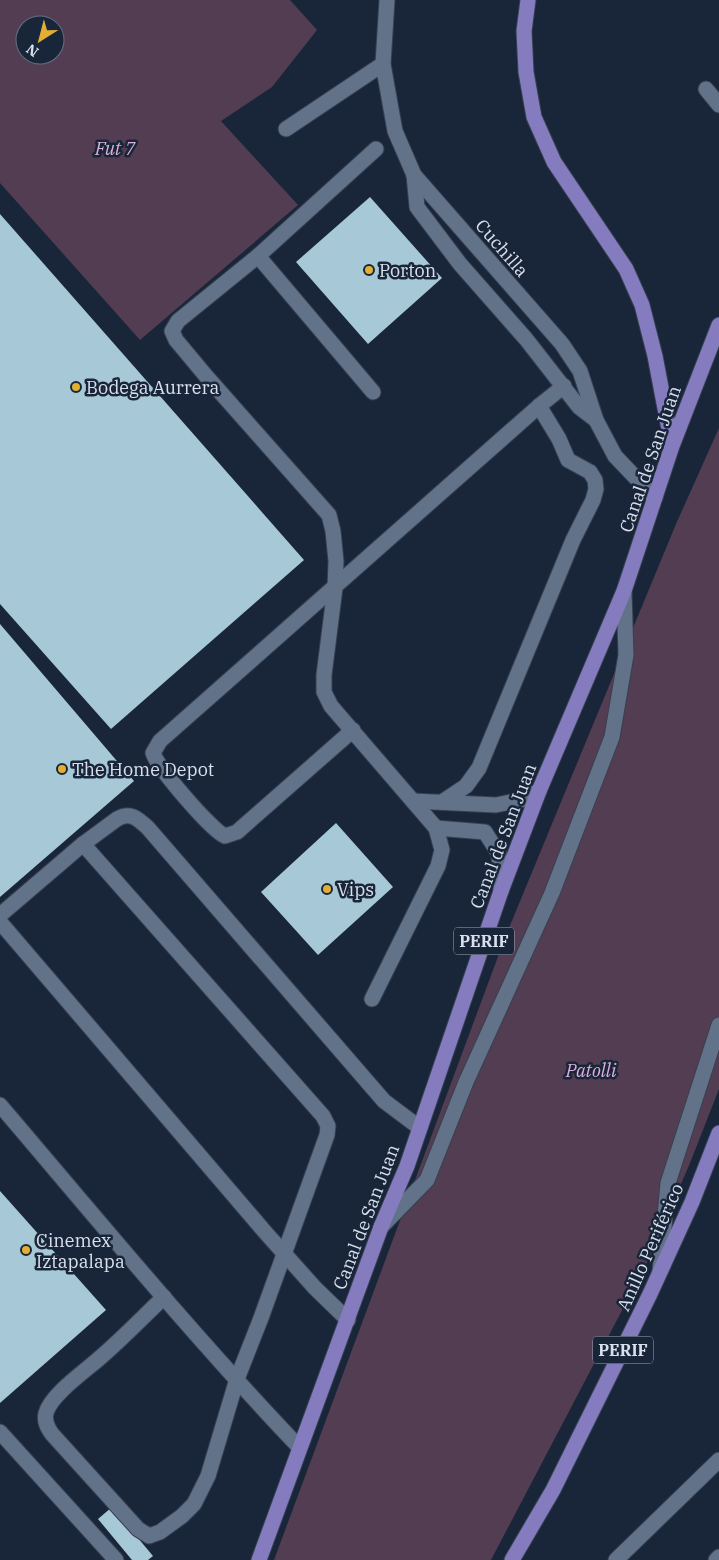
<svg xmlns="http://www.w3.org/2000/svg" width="719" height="1560" viewBox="0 0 719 1560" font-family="'IBM Plex Serif',serif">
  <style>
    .green { fill: #533d52; fill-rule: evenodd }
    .building { fill: #a7c9d7 }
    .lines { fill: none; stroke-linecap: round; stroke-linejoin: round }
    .minor-casing { stroke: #374051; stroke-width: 17 }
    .major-casing { stroke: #374051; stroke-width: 17 }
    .minor { stroke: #627289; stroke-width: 15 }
    .major { stroke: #857cc0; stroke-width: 15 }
    .poi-dot { fill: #e2af34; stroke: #192539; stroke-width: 2 }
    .labels { text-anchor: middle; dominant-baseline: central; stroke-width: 5; stroke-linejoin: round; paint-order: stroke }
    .shield { fill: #192539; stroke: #9fa8b8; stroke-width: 1 }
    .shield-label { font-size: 16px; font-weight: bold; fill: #d8e0ee }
    .park-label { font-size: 18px; font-style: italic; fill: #e0b0dc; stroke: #192539 }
    .street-label { font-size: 18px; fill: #d8e0ee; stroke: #192539 }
    .poi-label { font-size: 18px; fill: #d8e0ee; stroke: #192539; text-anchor: start }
  </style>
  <rect width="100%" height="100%" fill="#192539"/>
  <!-- green -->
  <g class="green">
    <path d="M 0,0 L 290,0 L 317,30 L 272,87 L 221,121 L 298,205 L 140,340 L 0,183 ZM 25,25 L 55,25 L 55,55 L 25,55 Z"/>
    <polygon points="719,428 719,1089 690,1163 649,1259 491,1560 274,1560 506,935 676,524"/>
  </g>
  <!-- building -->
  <g class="building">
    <polygon points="370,197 442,278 368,344 296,262"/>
    <polygon points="0,214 304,560 111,729 0,604"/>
    <polygon points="0,624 134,781 0,897"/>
    <polygon points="336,823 393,887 318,955 261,892"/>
    <polygon points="0,1191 106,1310 0,1403"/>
    <polygon points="112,1507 153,1556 148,1560 132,1560 98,1519"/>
  </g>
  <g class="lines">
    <defs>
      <g id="minor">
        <polyline points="387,0 383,64 395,131 414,175 562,344 580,371 596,420 615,456 655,498"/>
        <polyline points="706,89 719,105"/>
        <polyline points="286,129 383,64"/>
        <polyline points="414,175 417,207 460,264 526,339 579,407 596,420"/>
        <polyline points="258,256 373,392"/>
        <path d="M 353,730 L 237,832 L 225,836 C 212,831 157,767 153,753 L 160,741 L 539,406 L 564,386"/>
        <polyline points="413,801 496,805 521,800 539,791"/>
        <polyline points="442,802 466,786 479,768 573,540 593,500 596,489 595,480 590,472 568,460 559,439 539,406"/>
        <polyline points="436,828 485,832 499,854 501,891"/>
        <path d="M 83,844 L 323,1116 L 328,1126 L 327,1135 L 261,1318 L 237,1379 L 208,1476 L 194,1504 L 182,1516 L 160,1532 L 149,1536 L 138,1529 L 52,1434 C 47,1427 44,1421 46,1413 C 51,1394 88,1369 102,1356 C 124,1337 143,1317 164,1297"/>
        <path d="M 0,915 L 83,844 L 117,819 C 131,811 138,819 148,828 L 384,1101 L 420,1128"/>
        <polyline points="0,922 265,1232 315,1288 348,1320"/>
        <polyline points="372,999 438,866 442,850 436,828 331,706 324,692 324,675 335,588 336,561 333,531 329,515 206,376 176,340 172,331 178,321 258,256 376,149"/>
        <path d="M 0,1105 C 98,1220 195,1338 299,1447"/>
        <polyline points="381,1227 427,1180 466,1082 552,893 612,737 626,655 624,591"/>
        <polyline points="660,1271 668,1183 719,1025"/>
        <polyline points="0,1432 116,1560"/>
        <polyline points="616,1560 719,1460"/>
        <polyline points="716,1560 719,1557"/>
      </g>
      <g id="major">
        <polyline points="528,0 524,31 526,72 534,117 554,162 626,269 642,305 655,356 672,445"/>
        <polyline points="259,1560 381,1227 407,1166 501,891 539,791 624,591 672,446 719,325"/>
        <polyline points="512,1560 553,1490 650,1294 692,1202 719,1133"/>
      </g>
    </defs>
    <!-- minor casing -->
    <use href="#minor" class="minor-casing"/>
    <!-- major casing -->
    <use href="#major" class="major-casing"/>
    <!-- minor -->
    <use href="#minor" class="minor"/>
    <!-- major -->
    <use href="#major" class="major"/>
  </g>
  <!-- markers -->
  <g class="poi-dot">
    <circle cx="369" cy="270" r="5"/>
    <circle cx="76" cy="387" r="5"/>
    <circle cx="62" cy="769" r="5"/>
    <circle cx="327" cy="889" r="5"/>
    <circle cx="26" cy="1250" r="5"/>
  </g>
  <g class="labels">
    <!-- shield labels -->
    <g class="shield">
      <rect x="454" y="927.5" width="60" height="27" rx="4"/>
      <rect x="593" y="1336.5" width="60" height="27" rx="4"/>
    </g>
    <g class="shield-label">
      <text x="484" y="941">PERIF</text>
      <text x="623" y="1350">PERIF</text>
    </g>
    <!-- park labels -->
    <g class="park-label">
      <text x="115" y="148">Fut 7</text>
      <text x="591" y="1070">Patolli</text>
    </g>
    <!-- street labels -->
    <g class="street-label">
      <text transform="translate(502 248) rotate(49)">Cuchilla</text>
      <text transform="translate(650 459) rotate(-71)">Canal de San Juan</text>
      <text transform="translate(503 836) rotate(-69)">Canal de San Juan</text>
      <text transform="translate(366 1217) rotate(-69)">Canal de San Juan</text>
      <text transform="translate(650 1247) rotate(-66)">Anillo Periférico</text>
    </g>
    <!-- poi labels -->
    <g class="poi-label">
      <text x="379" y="270">Porton</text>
      <text x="86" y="387">Bodega Aurrera</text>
      <text x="72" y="769">The Home Depot</text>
      <text x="337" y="889">Vips</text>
      <text x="36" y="1240">Cinemex<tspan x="36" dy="21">Iztapalapa</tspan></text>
    </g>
  </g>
  <!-- north arrow -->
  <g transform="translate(40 40) rotate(216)"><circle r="24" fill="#192539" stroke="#657081"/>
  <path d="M0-4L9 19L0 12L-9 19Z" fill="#e2af34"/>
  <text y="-8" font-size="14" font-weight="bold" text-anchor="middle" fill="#d8e0ee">N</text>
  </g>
</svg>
